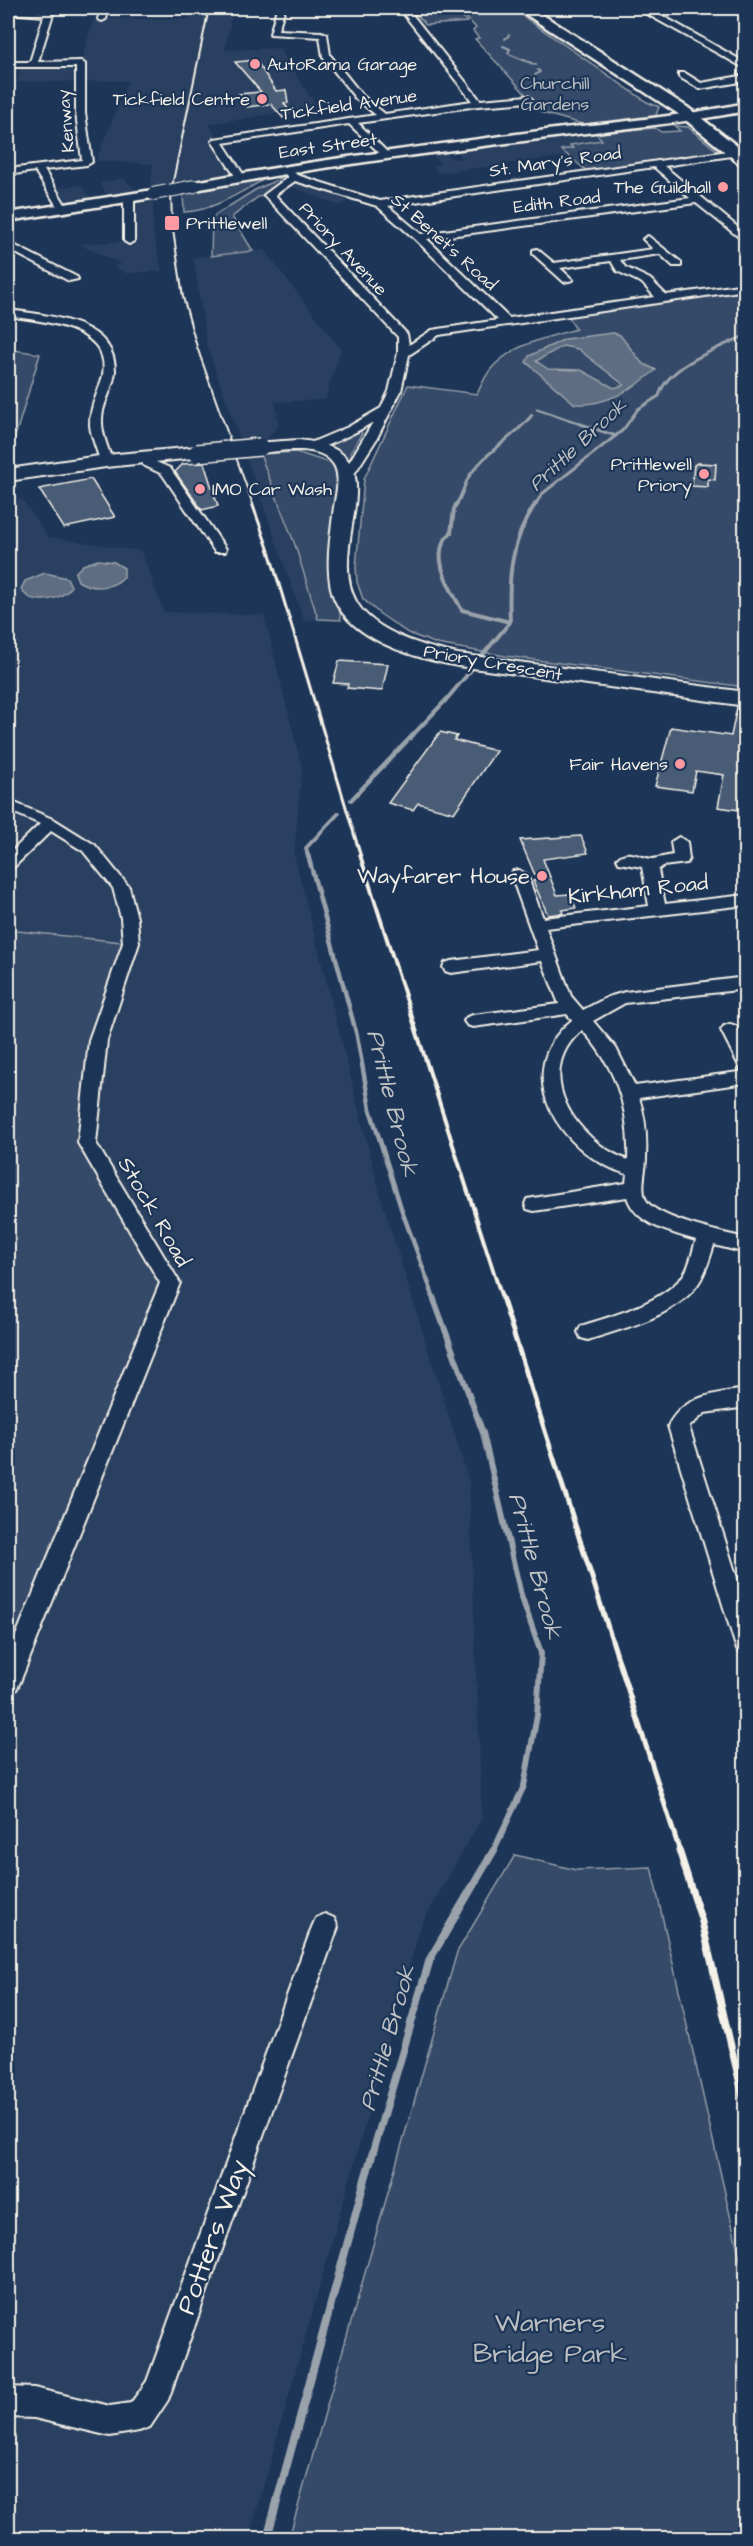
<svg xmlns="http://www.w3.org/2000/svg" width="753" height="2546" viewBox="0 0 753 2546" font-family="'Architects Daughter',sans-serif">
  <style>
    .built { fill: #2a4060 }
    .green { fill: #354a67; stroke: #949ea8; stroke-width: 1.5 }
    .water { fill: #5e6d82; stroke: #9aa2ab; stroke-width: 1.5; fill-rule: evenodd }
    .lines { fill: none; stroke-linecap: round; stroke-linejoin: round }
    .stream-far5 { stroke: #9aa2ab; stroke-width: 2 }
    .stream-far4 { stroke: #9aa2ab; stroke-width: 3 }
    .stream-far3 { stroke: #9aa2ab; stroke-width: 4 }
    .stream-far2 { stroke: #9aa2ab; stroke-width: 4.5 }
    .stream-far1 { stroke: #9aa2ab; stroke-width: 6 }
    .stream { stroke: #9aa2ab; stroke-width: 8 }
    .building { fill: #485b74; stroke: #f4f1e8; stroke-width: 1.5 }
    .street-casing { stroke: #f4f1e8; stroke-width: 4 }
    .secondary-casing { stroke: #f4f1e8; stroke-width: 5 }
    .primary-casing { stroke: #f4f1e8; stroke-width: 4 }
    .highway-casing { stroke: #f4f1e8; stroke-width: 5 }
    .street { fill: #1d3557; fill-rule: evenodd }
    .secondary { fill: #1d3557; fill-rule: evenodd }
    .primary { fill: #1d3557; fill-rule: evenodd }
    .highway { fill: #1d3557; fill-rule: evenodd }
    .rail-far4 { stroke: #f4f1e8; stroke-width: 2 }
    .rail-far3 { stroke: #f4f1e8; stroke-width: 3 }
    .rail-far2 { stroke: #f4f1e8; stroke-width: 4 }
    .rail-far1 { stroke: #f4f1e8; stroke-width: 5 }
    .rail { stroke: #f4f1e8; stroke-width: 7 }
    .secondary-bridge-casing { stroke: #f4f1e8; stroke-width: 14; stroke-linecap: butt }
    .primary-bridge-casing { stroke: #f4f1e8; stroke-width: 20; stroke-linecap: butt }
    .secondary-bridge { stroke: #1d3557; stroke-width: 12 }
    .primary-bridge { stroke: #1d3557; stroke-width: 17 }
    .poi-dot { fill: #ff9aa2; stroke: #1d3557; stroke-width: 2 }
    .labels { text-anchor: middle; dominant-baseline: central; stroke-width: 4.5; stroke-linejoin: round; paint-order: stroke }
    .far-poi-label { font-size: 18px; fill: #f4f1e8; stroke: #1d3557; text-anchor: end }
    .far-park-label { font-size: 18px; fill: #bbbfc1; stroke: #1d3557 }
    .far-street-label { font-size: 18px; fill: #f4f1e8; stroke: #1d3557 }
    .far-water-label { font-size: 20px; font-style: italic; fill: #c0c3c4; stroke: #1d3557 }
    .poi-label { font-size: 22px; fill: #f4f1e8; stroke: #1d3557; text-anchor: end }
    .street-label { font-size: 22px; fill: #f4f1e8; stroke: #1d3557 }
    .water-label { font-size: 24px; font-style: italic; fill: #c0c3c4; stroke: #1d3557 }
    .near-street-label { font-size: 27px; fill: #f4f1e8; stroke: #1d3557 }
    .near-park-label { font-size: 27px; fill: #bbbfc1; stroke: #1d3557 }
  </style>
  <rect width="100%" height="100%" fill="#1d3557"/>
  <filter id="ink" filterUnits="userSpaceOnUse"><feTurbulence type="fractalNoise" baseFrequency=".0167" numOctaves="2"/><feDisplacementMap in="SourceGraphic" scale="12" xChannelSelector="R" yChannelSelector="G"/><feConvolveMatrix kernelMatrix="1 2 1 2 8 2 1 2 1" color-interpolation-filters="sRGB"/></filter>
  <g filter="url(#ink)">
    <!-- built -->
    <g class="built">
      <polygon points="193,8 233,8 225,50 279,48 317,107 209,124 240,177 153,194 154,238 162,271 125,273 114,267 120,263 78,244 129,241 129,199 111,201 99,183 123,178 143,196 150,189 153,164 96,161 128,81 17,82 21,65 81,64 93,19 189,19"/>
      <polygon points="596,133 603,140 561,150 567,156 439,173 432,166 441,164 430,153 443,151 452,159 462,158 454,149"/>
      <polygon points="291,179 356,196 340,206 285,184"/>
      <polygon points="81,185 95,204 63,209 50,189"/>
      <polygon points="264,250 341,349 325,400 275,402 279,425 260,447 318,619 304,621 207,346 193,257"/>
      <polygon points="22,499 48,537 141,551 164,612 264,615 302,768 294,854 382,1201 469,1481 482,1818 421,1925 249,2538 8,2538 8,1683 31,1624 87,1143 131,943 8,930 8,502"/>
    </g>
    <!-- green -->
    <g class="green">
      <polygon points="455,8 467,22 426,25 414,12"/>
      <polygon points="458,8 511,8 647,102 659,107 654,120 589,126 543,113 475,39 479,38 473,31 476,28"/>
      <polygon points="675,126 688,127 720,153 587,171 561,150 573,148 570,145 602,140 596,133 655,128 661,132 680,131"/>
      <path d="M 274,174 C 247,188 215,211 184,212 L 183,192 Z"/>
      <polygon points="281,178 287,178 269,195 258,197 232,217 253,251 211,256 212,220 215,215 255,190"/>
      <path d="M 745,289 L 745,687 L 505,656 L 437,644 L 408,633 L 380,614 L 363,599 L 357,582 L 356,567 L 364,479 L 408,385 L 477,394 C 481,386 485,376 491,369 C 512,344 546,338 576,329 L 568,317 Z"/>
      <polygon points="8,349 40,354 8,460"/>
      <polygon points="360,429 362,433 350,453 357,455 352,466 340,454 322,446"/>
      <polygon points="296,452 333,464 340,477 334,573 341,620 318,619 295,545 260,454"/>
      <polygon points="8,930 131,943 98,1040 87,1143 170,1283 8,1682"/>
      <polygon points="515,1855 576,1870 651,1867 745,2281 745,2538 289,2538 457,1952"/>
    </g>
    <!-- water -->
    <g class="water">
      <path d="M 613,333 L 620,335 L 642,363 L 656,370 C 633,389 606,406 575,404 L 526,362 L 529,356 L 565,339 ZM 563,346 L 578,349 L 624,385 L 614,388 L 581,370 L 548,369 L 536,361 Z"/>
      <path d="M 98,560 L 114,562 L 124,568 L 124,577 C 112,589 92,590 78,581 L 75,573 L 83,565 Z"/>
      <path d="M 45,573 L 67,578 L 71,586 L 69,590 C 57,601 30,606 21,589 L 25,581 Z"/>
    </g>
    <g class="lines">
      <!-- stream-far5 -->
      <g class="stream-far5">
        <polyline points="505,39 509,35"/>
        <polyline points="503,46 510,49 508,53 511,55 536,65"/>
        <polyline points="535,75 540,72 538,70"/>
      </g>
      <!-- stream-far4 -->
      <g class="stream-far4">
        <polyline points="537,409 616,436"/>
        <path d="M 456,505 C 462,496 465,482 470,475 C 486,451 514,438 532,415"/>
        <path d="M 535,505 L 542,494 L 623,430 L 638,409 L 659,396 C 667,365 720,348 746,335"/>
      </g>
      <!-- stream-far3 -->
      <g class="stream-far3">
        <path d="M 457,503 L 454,509 L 451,533 C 427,552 450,589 462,610 L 510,622"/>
        <path d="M 481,657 L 510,622 C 508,578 510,541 536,503"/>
        <polyline points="351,800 446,700 472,669"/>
        <polyline points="308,857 306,848 339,813"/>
      </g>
      <!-- stream-far2 -->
      <polyline class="stream-far2" points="308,855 357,1036 370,1109 402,1211 434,1298"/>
      <!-- stream-far1 -->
      <polyline class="stream-far1" points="433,1297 483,1433 521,1595 541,1653 537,1715 524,1786 493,1852"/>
      <!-- stream -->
      <polyline class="stream" points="267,2538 365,2179 430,1959 494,1850"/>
    </g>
    <!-- building -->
    <g class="building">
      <polygon points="256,60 276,91 286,90 288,103 284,103 290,112 283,118 271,104 247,107 239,94 261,92 235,62"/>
      <polygon points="204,463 218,506 202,510 175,472 183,464"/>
      <polygon points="698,463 716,464 715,480 708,479 708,487 692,486 694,465"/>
      <polygon points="91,479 115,517 64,528 39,489"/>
      <polygon points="339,661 388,664 382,691 347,688 348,684 333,683"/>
      <polygon points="737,707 746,708 746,811 718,807 724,775 696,771 692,791 655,786 671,727 731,736"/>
      <polygon points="440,732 457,736 454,740 496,751 454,813 418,803 413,810 388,803"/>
      <polygon points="581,836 588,853 543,859 557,895 570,894 576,908 562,910 563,913 548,915 533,881 537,880 520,840"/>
    </g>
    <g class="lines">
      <defs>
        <g id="street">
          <polygon points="101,8 109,8 106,19 102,21 98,19"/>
          <polygon points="277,8 285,8 278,30 321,32 327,34 330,55 362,95 385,114 472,101 399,8 407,8 480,100 528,96 532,99 528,102 478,106 358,123 389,154 389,158 386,159 349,124 223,143 245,177 237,179 212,141 214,139 376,115 356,99 323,57 320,37 270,34"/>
          <polygon points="645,8 653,8 654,11 746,63 746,69 647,14"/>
          <polygon points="8,9 49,12 53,14 38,62 81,61 85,64 85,113 92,162 87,165 44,170 68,209 66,211 60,211 35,171 8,175 8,169 82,160 76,113 76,67 8,67 8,62 30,62 44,16 8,13"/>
          <polygon points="679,73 685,73 701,83 746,75 746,81 700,89 679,77"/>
          <path d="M 735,150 L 738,151 L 738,155 L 664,166 L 746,234 L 746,243 L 696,203 L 427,239 L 509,318 L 655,297 L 642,283 L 617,271 L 611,261 L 560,268 L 573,280 L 564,282 L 533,254 L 533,250 L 537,249 L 554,263 L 653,249 L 643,239 L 648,236 L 681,262 L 681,266 L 673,266 L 660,254 L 620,260 L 625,267 L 650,279 L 666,295 L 746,284 L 746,290 L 439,335 L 409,355 L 401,391 L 376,440 L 351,479 L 343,479 L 341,476 L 373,422 C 359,431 321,452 305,449 L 303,446 L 348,427 L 381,408 L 389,391 L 398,353 L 398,337 L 264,195 L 288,177 L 280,169 L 282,167 L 288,167 L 297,175 L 380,201 ZM 654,167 L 690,198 L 421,234 L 388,206 ZM 295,181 L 377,206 L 415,239 L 498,320 L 432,330 L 409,345 L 407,334 L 275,195 Z"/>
          <polygon points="129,195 134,198 134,241 129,244 124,241 124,198"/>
          <polygon points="8,242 77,277 78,279 69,281 8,249"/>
          <path d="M 8,310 C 45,315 116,320 115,371 C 114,385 106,398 103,411 C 99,429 107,444 112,461 L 110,464 L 102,464 L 100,461 C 97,449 91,437 90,425 C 89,408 99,392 103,375 C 112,326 40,321 8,316 Z"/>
          <polygon points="147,458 170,468 226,549 225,552 215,552 162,474 143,465 143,459"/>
          <polygon points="8,800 55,820 95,845 129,887 137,918 139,943 107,1040 96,1143 180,1283 20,1682 16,1690 8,1693 8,1655 160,1283 78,1143 89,1040 123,943 121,918 113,888 83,851 51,831 14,867 8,868 8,855 40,824 8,810"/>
          <path d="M 679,837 L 687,842 L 689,859 L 687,863 L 663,866 L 658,870 L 665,904 L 746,895 L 746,905 L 546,928 L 571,996 L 583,1010 L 608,997 L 625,992 L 746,977 L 746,989 L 625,1003 L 593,1021 L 616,1048 L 635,1086 L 746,1071 L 746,1083 L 639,1098 C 646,1118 647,1138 646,1158 C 646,1170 640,1189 646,1200 C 657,1219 724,1233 746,1238 L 746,1253 L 714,1245 C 710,1258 706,1272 698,1284 C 675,1317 624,1328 588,1340 L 581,1338 L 578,1332 L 581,1326 C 612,1316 669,1301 686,1271 C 691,1261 693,1250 696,1240 C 670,1232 636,1225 627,1197 L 534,1211 L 527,1209 L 525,1204 L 527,1199 L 626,1183 L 627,1174 C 561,1155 507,1073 572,1020 L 567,1014 L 473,1027 L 467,1025 L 464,1021 L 467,1017 L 473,1015 L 559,1004 L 542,961 L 451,973 L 445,971 L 443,967 L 445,963 L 451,961 L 538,950 L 511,875 L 513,871 L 519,870 L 527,875 L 543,918 L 649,906 L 642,867 L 619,863 L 617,859 C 627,847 642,859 653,859 C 659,858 666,856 673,855 L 671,842 ZM 582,1030 C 616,1066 630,1111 628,1160 C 577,1142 530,1074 582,1030 Z"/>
          <polygon points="730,1024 736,1026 746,1044 746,1070 740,1068 721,1030 724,1026"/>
          <path d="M 746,1389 L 746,1407 L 705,1413 L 689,1427 L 746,1606 L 746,1654 L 738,1651 L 735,1644 L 668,1426 C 683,1395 715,1394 746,1389 Z"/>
          <polygon points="325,1914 334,1918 338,1927 168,2400 150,2427 139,2431 110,2436 34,2418 8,2417 8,2387 34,2388 110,2406 131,2403 147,2381 312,1927 316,1918"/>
        </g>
        <g id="secondary">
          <path d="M 746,103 L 746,111 C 680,124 613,129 547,138 C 429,153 311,168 195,190 L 188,186 L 195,182 C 312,160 429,146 547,130 C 613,122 680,117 746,103 Z"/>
          <polygon points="153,190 158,191 160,194 158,197 8,221 8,213"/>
        </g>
        <g id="primary">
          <path d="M 299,440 C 407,450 322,542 357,603 C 374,632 427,648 458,654 L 746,692 L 746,706 L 458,666 C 415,658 342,639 331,588 C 326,565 330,539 333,515 C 334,500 342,479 334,465 C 321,443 281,451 260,453 L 253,451 L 251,447 L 253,443 Z"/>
          <polygon points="197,447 204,449 206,453 204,457 106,467 8,481 8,469 106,455"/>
        </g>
        <polygon id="highway" points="516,8 532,8 687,107 746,153 746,166 740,164 677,113"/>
      </defs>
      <!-- street casing -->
      <use href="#street" class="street-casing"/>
      <!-- secondary casing -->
      <use href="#secondary" class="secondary-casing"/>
      <!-- primary casing -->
      <use href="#primary" class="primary-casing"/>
      <!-- highway casing -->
      <use href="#highway" class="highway-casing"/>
      <!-- street -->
      <use href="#street" class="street"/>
      <!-- secondary -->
      <use href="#secondary" class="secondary"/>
      <!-- primary -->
      <use href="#primary" class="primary"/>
      <!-- highway -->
      <use href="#highway" class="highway"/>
      <!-- rail-far4 -->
      <polyline class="rail-far4" points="209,8 171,191 172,223 183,297 197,347 253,505"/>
      <!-- rail-far3 -->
      <polyline class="rail-far3" points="252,503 269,551 361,857"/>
      <!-- rail-far2 -->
      <polyline class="rail-far2" points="360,855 502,1298"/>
      <!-- rail-far1 -->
      <polyline class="rail-far1" points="502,1297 680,1852"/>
      <!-- rail -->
      <polyline class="rail" points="679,1850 702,1922 746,2110"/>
      <defs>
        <polyline id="secondary-bridge" points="153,194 195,186"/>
        <polyline id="primary-bridge" points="197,453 260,447"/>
      </defs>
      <!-- secondary-bridge casing -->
      <use href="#secondary-bridge" class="secondary-bridge-casing"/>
      <!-- primary-bridge casing -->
      <use href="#primary-bridge" class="primary-bridge-casing"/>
      <!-- secondary-bridge -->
      <use href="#secondary-bridge" class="secondary-bridge"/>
      <!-- primary-bridge -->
      <use href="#primary-bridge" class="primary-bridge"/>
    </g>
  </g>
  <!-- markers -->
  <g class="poi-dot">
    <circle cx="255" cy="64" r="6"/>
    <circle cx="262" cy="99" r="6"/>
    <circle cx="723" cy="187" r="6"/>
    <rect x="164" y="215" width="16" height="16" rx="3"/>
    <circle cx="704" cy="474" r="6"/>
    <circle cx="200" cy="489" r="6"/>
    <circle cx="680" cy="764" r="6"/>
    <circle cx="542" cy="876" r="6"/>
  </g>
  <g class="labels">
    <!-- far-poi labels -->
    <g class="far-poi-label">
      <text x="267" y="64" text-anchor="start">AutoRama Garage</text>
      <text x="250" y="99">Tickfield Centre</text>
      <text x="711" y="187">The Guildhall</text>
      <text x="186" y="223" text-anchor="start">Prittlewell</text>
      <text x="692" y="464">Prittlewell<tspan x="692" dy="21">Priory</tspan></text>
      <text x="212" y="489" text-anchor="start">IMO Car Wash</text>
      <text x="668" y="764">Fair Havens</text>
    </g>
    <!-- far-park labels -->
    <g class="far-park-label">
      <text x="555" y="83">Churchill<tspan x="555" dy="21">Gardens</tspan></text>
    </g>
    <!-- far-street labels -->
    <g class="far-street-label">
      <text transform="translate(349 105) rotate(-8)">Tickfield Avenue</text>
      <text transform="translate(66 121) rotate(-95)">Kenway</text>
      <text transform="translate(328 146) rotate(-8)">East Street</text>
      <text transform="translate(555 162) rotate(-8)">St. Mary's Road</text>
      <text transform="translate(557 202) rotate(-7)">Edith Road</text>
      <text transform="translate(444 242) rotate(42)">St Benet's Road</text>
      <text transform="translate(343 249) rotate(47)">Priory Avenue</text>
      <text transform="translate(493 663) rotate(10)">Priory Crescent</text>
    </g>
    <!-- far-water labels -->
    <g class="far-water-label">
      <text transform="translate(578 445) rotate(-43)">Prittle Brook</text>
    </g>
    <!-- poi labels -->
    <g class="poi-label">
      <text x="530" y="876">Wayfarer House</text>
    </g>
    <!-- street labels -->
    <g class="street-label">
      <text transform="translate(638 890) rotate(-6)">Kirkham Road</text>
      <text transform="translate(154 1212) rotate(60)">Stock Road</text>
    </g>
    <!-- water labels -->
    <g class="water-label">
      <text transform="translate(392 1103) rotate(76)">Prittle Brook</text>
      <text transform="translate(535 1566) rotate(75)">Prittle Brook</text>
      <text transform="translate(388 2038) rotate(-74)">Prittle Brook</text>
    </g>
    <!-- near-street labels -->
    <g class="near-street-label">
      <text transform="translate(213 2237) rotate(-70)">Potters Way</text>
    </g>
    <!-- near-park labels -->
    <g class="near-park-label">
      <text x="550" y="2323">Warners<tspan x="550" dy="31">Bridge Park</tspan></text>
    </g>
  </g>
  <!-- margin -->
  <rect width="753" height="2546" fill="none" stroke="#1d3557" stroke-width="30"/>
  <rect x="15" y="15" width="723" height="2516" fill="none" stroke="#f4f1e8" stroke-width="2" filter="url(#ink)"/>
</svg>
